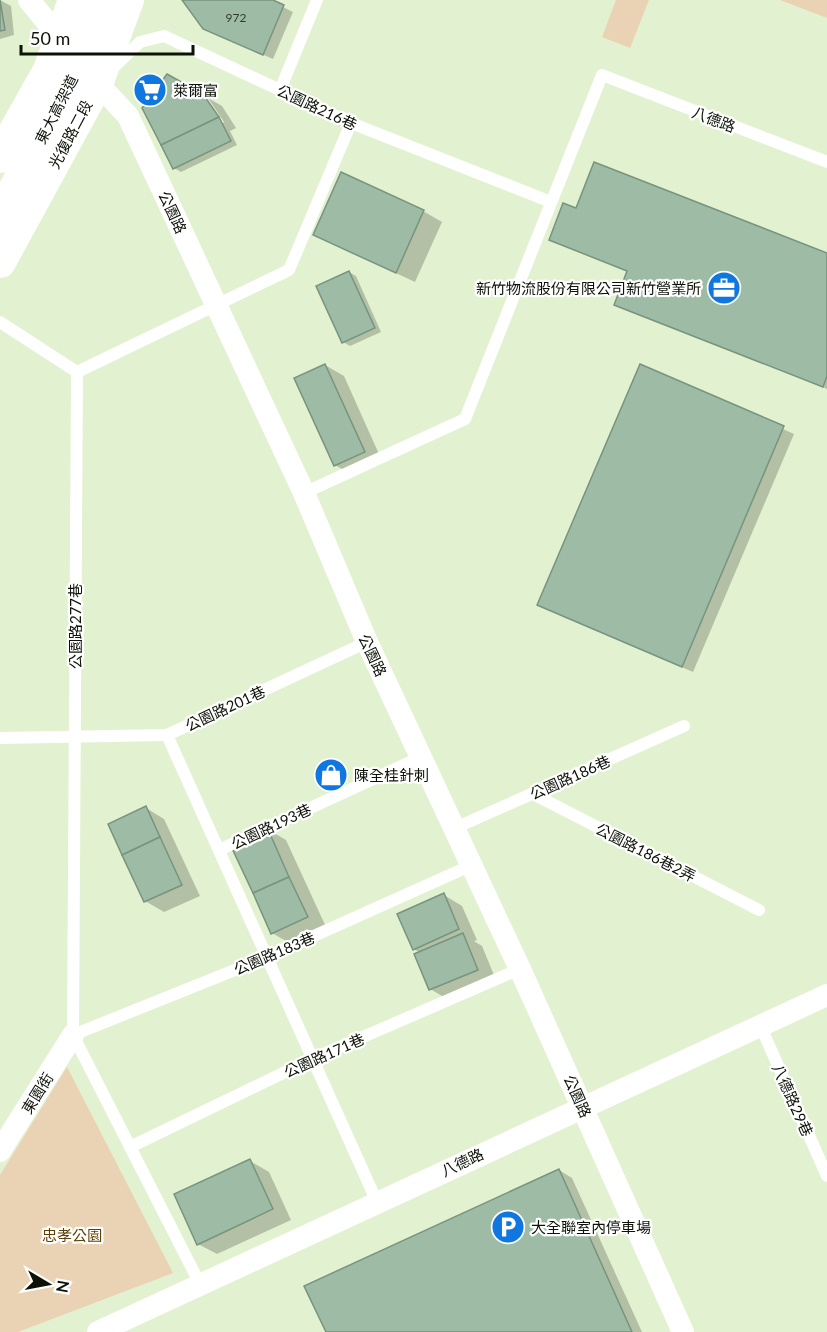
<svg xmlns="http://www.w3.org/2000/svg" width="827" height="1332" viewBox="0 0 827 1332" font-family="Lato,'Noto Sans TC',sans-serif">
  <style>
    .green { fill: #ead3b4 }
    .shadow { fill: #0003 }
    .building { fill: #9ebca5; stroke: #77947e; stroke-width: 1.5 }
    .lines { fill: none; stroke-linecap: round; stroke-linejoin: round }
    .lane { stroke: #fff; stroke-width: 12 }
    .street { stroke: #fff; stroke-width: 22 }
    .secondary { stroke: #fff; stroke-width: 32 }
    .labels { text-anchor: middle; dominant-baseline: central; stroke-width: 4.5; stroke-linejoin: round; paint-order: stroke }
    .number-label { font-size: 12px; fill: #313c2e }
    .poi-label { font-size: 15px; fill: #0d1207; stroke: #fff; text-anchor: start }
    .street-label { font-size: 15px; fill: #0d1207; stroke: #fff }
    .park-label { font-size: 15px; fill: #5f3f00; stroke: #fff }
  </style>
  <rect width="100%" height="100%" fill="#e2f1cf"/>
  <!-- green -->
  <g class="green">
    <polygon points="616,0 649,0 630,48 602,37"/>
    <polygon points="780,0 827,0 827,18"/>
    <polygon points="67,1067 173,1273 18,1332 0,1332 0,1175"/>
  </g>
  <!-- shadow -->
  <g class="shadow">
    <polygon points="0,0 11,6 14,35 0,39"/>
    <polygon points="184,0 269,0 293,12 273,59 215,34"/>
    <polygon points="208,98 222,106 236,128 230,131 237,145 181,172 174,168 224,122"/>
    <polygon points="577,210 827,255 827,389 616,304 629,272 551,239"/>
    <polygon points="423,211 442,222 415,282 315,235"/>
    <polygon points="349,272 356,276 381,332 350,346 343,342"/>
    <polygon points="325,365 344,376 383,463 354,476 335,465"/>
    <polygon points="640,366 794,434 693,672 549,610"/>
    <polygon points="146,808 164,819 200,896 164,912 145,901"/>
    <polygon points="267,829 286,840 326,927 291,944 272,933"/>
    <polygon points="444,895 462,906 477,940 474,941 482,946 496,980 449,1000 430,989 420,953 414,949"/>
    <polygon points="250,1161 269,1172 291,1220 217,1254 198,1244"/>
    <polygon points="559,1170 572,1178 642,1332 327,1332"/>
  </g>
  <!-- building -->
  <g class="building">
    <polygon points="0,0 5,30 0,31"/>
    <polygon points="182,0 273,0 284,5 263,55 203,29"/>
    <polygon points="167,74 203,94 219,117 161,145 142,108"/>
    <polygon points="219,117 231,141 173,169 161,145"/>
    <polygon points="594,162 827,253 827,376 823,387 614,305 627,271 549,240 563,203 576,208"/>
    <polygon points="341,172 424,210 396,273 313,235"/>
    <polygon points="349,271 375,328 342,343 316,286"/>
    <polygon points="325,364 365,452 334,466 294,378"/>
    <polygon points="640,364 784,426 682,667 537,605"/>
    <polygon points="146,806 160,837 122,855 108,824"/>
    <polygon points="267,827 289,877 253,893 230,844"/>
    <polygon points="160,837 182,885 144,902 122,855"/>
    <polygon points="289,877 308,917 271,934 253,893"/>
    <polygon points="444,893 459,929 413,950 397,914"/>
    <polygon points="463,933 478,970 429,990 414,954"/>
    <polygon points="250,1159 273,1209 197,1245 174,1194"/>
    <polygon points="559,1169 632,1332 326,1332 304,1286"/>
  </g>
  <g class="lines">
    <!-- lane -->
    <g class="lane">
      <polyline points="113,68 140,42 164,36 351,123 551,202"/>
      <polyline points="280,90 317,0"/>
      <polyline points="0,322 77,372"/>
      <polyline points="304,493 465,419 602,75 827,162"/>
      <polyline points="167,735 377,1202"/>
      <polyline points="0,738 167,735 367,642"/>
      <polyline points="533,794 759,910"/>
      <polyline points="455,828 684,726"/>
      <polyline points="219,850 421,757"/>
      <polyline points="760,1025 827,1176"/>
      <polyline points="73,1035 267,957 472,865"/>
      <polyline points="130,1147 312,1059 520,969"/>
      <polyline points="200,1284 73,1035 77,372 289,270 351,123"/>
    </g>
    <!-- street -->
    <g class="street">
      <polyline points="29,0 68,48"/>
      <polyline points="89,74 128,116 304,493 367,642 520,969 683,1332"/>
      <polyline points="0,1151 73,1035"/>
      <polyline points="98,1332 827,995"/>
    </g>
    <!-- secondary -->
    <g class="secondary">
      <polyline points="0,157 49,70 74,0"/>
      <polyline points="0,215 68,91 104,0"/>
      <polyline points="0,262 97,84 128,0"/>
    </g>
  </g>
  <!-- icons -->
  <defs>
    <symbol id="supermarket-disc" viewBox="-11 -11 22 22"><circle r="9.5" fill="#0f77df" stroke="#fff"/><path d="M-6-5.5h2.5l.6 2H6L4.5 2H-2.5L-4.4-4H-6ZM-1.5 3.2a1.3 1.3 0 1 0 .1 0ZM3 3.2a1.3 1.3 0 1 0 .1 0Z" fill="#fff"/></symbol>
    <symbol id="office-disc" viewBox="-11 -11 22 22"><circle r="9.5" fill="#0f77df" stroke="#fff"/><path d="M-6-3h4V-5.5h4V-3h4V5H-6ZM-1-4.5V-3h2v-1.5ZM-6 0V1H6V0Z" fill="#fff"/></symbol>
    <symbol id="shop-disc" viewBox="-11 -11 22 22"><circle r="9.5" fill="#0f77df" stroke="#fff"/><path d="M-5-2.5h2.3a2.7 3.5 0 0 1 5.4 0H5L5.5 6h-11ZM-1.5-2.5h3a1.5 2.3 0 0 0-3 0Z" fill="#fff"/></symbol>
    <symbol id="parking-disc" viewBox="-11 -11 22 22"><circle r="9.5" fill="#0f77df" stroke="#fff"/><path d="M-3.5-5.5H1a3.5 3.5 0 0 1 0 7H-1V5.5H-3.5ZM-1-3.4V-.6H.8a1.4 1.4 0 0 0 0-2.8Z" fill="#fff"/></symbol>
  </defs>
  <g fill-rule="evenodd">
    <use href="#supermarket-disc" x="131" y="71" width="38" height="38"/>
    <use href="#office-disc" x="705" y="269" width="38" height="38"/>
    <use href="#shop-disc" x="312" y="756" width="38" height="38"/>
    <use href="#parking-disc" x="489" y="1208" width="38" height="38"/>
  </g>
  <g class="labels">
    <!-- number labels -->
    <g class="number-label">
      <text x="236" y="17">972</text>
    </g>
    <!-- poi labels -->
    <g class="poi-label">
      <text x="173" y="90">萊爾富</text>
      <text x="701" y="288" text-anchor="end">新竹物流股份有限公司新竹營業所</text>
      <text x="354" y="775">陳全桂針刺</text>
      <text x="531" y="1227">大全聯室內停車場</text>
    </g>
    <!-- street labels -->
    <g class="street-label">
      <text transform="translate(317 107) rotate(25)">公園路216巷</text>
      <text transform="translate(56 109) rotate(-63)">東大高架道</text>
      <text transform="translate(714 119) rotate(21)">八德路</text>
      <text transform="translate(70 134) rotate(-62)">光復路二段</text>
      <text transform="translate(173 212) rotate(65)">公園路</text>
      <text transform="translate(75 626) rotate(-90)">公園路277巷</text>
      <text transform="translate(373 655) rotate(65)">公園路</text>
      <text transform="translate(225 708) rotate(-25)">公園路201巷</text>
      <text transform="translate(570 777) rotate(-24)">公園路186巷</text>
      <text transform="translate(271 826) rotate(-25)">公園路193巷</text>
      <text transform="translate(646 852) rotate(27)">公園路186巷2弄</text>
      <text transform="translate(274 953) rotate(-23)">公園路183巷</text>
      <text transform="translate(324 1055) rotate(-24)">公園路171巷</text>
      <text transform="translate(37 1093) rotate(-58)">東園街</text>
      <text transform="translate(578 1096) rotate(66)">公園路</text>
      <text transform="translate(793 1100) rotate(66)">八德路29巷</text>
      <text transform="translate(462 1162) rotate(-25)">八德路</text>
    </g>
    <!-- park labels -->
    <g class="park-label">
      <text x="72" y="1235">忠孝公園</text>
    </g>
  </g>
  <!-- north arrow -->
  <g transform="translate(48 1284) rotate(100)" stroke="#ffffff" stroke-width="4.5" paint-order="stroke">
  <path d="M0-4.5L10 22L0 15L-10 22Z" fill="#0d1207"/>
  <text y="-9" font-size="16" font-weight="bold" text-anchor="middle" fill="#0d1207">N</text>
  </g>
  <!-- scale -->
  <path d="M21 45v9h172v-9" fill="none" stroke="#0d1207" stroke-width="3"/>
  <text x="30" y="45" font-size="18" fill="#0d1207" stroke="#ffffff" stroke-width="4.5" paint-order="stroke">50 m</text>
</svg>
